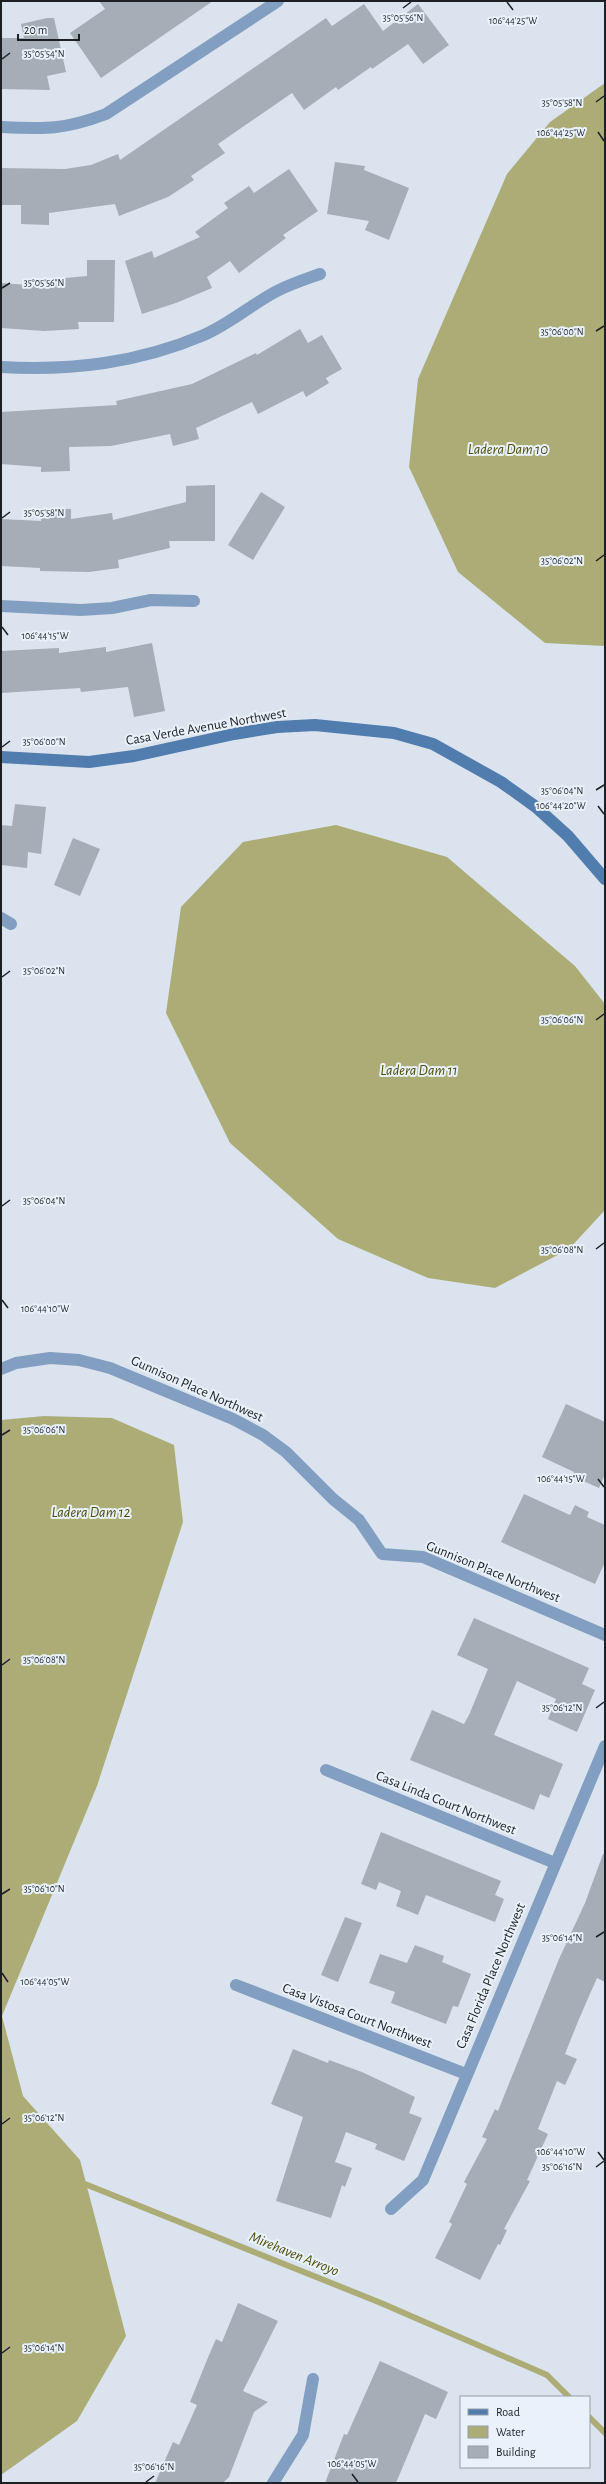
<svg xmlns="http://www.w3.org/2000/svg" width="606" height="2484" viewBox="0 0 606 2484" font-family="'Alegreya Sans',sans-serif">
  <style>
    .water { fill: #acad76 }
    .lines { fill: none; stroke-linecap: round; stroke-linejoin: round }
    .stream { stroke: #acad76; stroke-width: 6 }
    .building { fill: #a5adb7 }
    .street { stroke: #829fc1; stroke-width: 12 }
    .secondary { stroke: #517cae; stroke-width: 12 }
    .ticks { fill: none; stroke: #1c1f23; stroke-width: 1.5 }
    .labels { text-anchor: middle; dominant-baseline: central; stroke-width: 4; stroke-linejoin: round; paint-order: stroke }
    .street-label { font-size: 14px; fill: #1c1f23; stroke: #e9f1fb }
    .water-label { font-size: 15px; font-style: italic; fill: #4e4d0a; stroke: #e9f1fb }
    .ticks-label { font-size: 10px; text-anchor: middle; fill: #1c1f23; stroke: #e9f1fb; stroke-width: 4; stroke-linejoin: round; paint-order: stroke }
  </style>
  <rect width="100%" height="100%" fill="#dbe4ee"/>
  <!-- water -->
  <g class="water">
    <polygon points="605,83 605,646 545,643 458,572 409,467 418,379 507,174 550,122"/>
    <polygon points="336,825 447,857 575,966 605,1004 605,1210 569,1249 495,1288 428,1278 338,1239 230,1143 166,1013 181,907 243,842"/>
    <polygon points="44,1416 112,1418 174,1445 183,1522 97,1786 2,2016 23,2096 80,2160 126,2336 77,2421 1,2475 1,1420"/>
  </g>
  <g class="lines">
    <!-- stream -->
    <g class="stream">
      <polyline points="80,2182 381,2303 547,2375 569,2397"/>
      <polyline points="589,2417 605,2433"/>
    </g>
  </g>
  <!-- building -->
  <g class="building">
    <polygon points="99,1 213,1 101,78 70,33 105,9"/>
    <polygon points="364,4 383,31 418,4 449,45 423,64 408,44 372,69 371,67 338,90 336,87 304,110 292,93 218,144 225,153 191,176 194,180 168,197 119,216 115,204 49,213 49,225 21,224 21,205 1,205 1,168 65,169 91,165 118,154 120,160 326,18 332,26"/>
    <polygon points="47,18 54,18 66,72 47,76 50,90 1,89 1,38 24,38 21,24"/>
    <polygon points="335,162 365,166 364,170 409,188 389,240 365,230 369,221 327,214"/>
    <polygon points="289,169 318,211 283,235 286,238 239,273 230,261 207,277 212,288 176,303 142,314 125,261 152,251 154,258 200,237 195,232 228,208 224,203 249,186 254,193"/>
    <polygon points="87,260 115,260 114,322 78,322 79,329 44,331 1,328 1,283 55,287 54,279 87,276"/>
    <polygon points="300,329 308,343 322,335 342,369 326,378 329,383 306,397 303,391 258,414 252,402 196,428 199,439 173,446 170,434 111,446 69,447 70,471 41,472 41,467 1,464 1,412 117,405 116,401 192,384 256,353 257,355"/>
    <polygon points="215,485 215,541 169,541 170,548 118,560 119,568 89,572 40,571 40,568 1,566 1,519 41,521 41,508 71,509 71,519 112,513 113,520 186,502 186,486"/>
    <polygon points="261,492 285,507 253,560 228,545"/>
    <polygon points="152,643 165,711 134,717 128,687 81,692 80,688 1,693 1,651 59,648 59,653 106,647 106,652"/>
    <polygon points="15,804 46,807 41,854 28,852 27,868 1,865 1,825 12,826"/>
    <polygon points="73,838 100,849 80,896 54,885"/>
    <polygon points="566,1404 605,1422 605,1474 599,1488 572,1476 574,1472 542,1457"/>
    <polygon points="524,1494 570,1515 575,1505 589,1512 587,1517 605,1525 605,1562 595,1584 501,1542"/>
    <polygon points="474,1618 589,1668 582,1684 595,1690 577,1732 548,1719 556,1699 517,1681 494,1735 563,1764 549,1798 540,1794 534,1810 410,1760 432,1710 464,1724 469,1715 488,1669 457,1655"/>
    <polygon points="381,1832 501,1881 495,1895 504,1899 495,1922 426,1895 418,1915 396,1906 401,1891 379,1882 376,1890 361,1884"/>
    <polygon points="603,1854 605,1854 605,1982 597,1978 579,2019 565,2054 577,2059 565,2085 557,2081 538,2129 548,2134 527,2180 530,2181 504,2229 507,2230 500,2245 498,2244 480,2280 435,2258 452,2224 449,2222 467,2184 464,2182 487,2139 482,2137 495,2109 498,2111 559,1959 585,1903"/>
    <polygon points="345,1917 362,1923 338,1982 321,1975"/>
    <polygon points="415,1945 444,1956 442,1962 471,1974 458,2007 453,2006 446,2024 391,2003 395,1992 369,1983 380,1954 407,1963"/>
    <polygon points="293,2049 328,2063 329,2060 362,2072 415,2097 409,2113 422,2118 404,2161 375,2149 377,2144 346,2132 335,2162 352,2168 345,2187 342,2185 331,2218 276,2201 303,2117 271,2104"/>
    <polygon points="238,2303 278,2321 243,2391 268,2402 254,2412 229,2477 223,2483 155,2483 173,2442 179,2445 197,2405 190,2402 209,2355 216,2339 222,2342"/>
    <polygon points="380,2361 448,2392 436,2419 425,2414 396,2483 325,2483 344,2434 347,2435"/>
  </g>
  <g class="lines">
    <!-- street -->
    <g class="street">
      <path d="M 1,127 C 45,129 64,130 106,114 L 278,1"/>
      <path d="M 1,367 C 72,371 138,363 204,335 C 231,323 252,304 277,291 C 291,284 306,279 320,274"/>
      <polyline points="1,606 81,610 112,608 151,600 194,601"/>
      <polyline points="1,918 11,924"/>
      <polyline points="1,1369 16,1363 50,1358 79,1360 110,1368 233,1419 263,1435 286,1452 333,1499 359,1520 382,1554 423,1557 605,1635"/>
      <polyline points="326,1770 555,1863"/>
      <polyline points="236,1985 466,2074"/>
      <polyline points="391,2209 423,2180 605,1746"/>
      <polyline points="273,2483 303,2435 313,2379"/>
    </g>
    <!-- secondary -->
    <polyline class="secondary" points="1,757 89,762 134,756 234,734 277,727 315,725 394,733 433,744 501,782 536,807 568,836 605,879"/>
  </g>
  <!-- ticks -->
  <path class="ticks" d="M 507,2 L 513,10M 403,8 L 411,2M 2,59 L 10,53M 596,102 L 604,96M 598,132 L 604,141M 2,288 L 10,283M 596,331 L 604,326M 2,518 L 10,512M 596,561 L 604,555M 2,627 L 8,635M 2,747 L 10,741M 596,790 L 604,785M 598,806 L 604,814M 2,977 L 10,971M 596,1020 L 604,1014M 2,1206 L 10,1200M 596,1249 L 604,1243M 2,1300 L 8,1308M 2,1435 L 10,1430M 598,1479 L 604,1487M 2,1665 L 10,1659M 596,1708 L 604,1702M 2,1894 L 10,1889M 596,1937 L 604,1932M 2,1973 L 8,1982M 2,2124 L 10,2118M 598,2152 L 604,2160M 596,2167 L 604,2161M 2,2353 L 10,2347M 352,2474 L 358,2482M 146,2482 L 154,2476"/>
  <g class="labels">
    <!-- street labels -->
    <g class="street-label">
      <text transform="translate(206 727) rotate(-10)">Casa Verde Avenue Northwest</text>
      <text transform="translate(197 1389) rotate(24)">Gunnison Place Northwest</text>
      <text transform="translate(493 1572) rotate(22)">Gunnison Place Northwest</text>
      <text transform="translate(446 1803) rotate(22)">Casa Linda Court Northwest</text>
      <text transform="translate(491 1976) rotate(-67)">Casa Florida Place Northwest</text>
      <text transform="translate(357 2016) rotate(21)">Casa Vistosa Court Northwest</text>
    </g>
    <!-- water labels -->
    <g class="water-label">
      <text x="508" y="449">Ladera Dam 10</text>
      <text x="419" y="1070">Ladera Dam 11</text>
      <text x="91" y="1512">Ladera Dam 12</text>
      <text transform="translate(294 2254) rotate(22)">Mirehaven Arroyo</text>
    </g>
  </g>
  <g class="ticks-label">
    <text x="403" y="21">35°05'56"N</text>
    <text x="513" y="24">106°44'25"W</text>
    <text x="44" y="57">35°05'54"N</text>
    <text x="562" y="106">35°05'58"N</text>
    <text x="561" y="136">106°44'25"W</text>
    <text x="44" y="286">35°05'56"N</text>
    <text x="562" y="335">35°06'00"N</text>
    <text x="44" y="516">35°05'58"N</text>
    <text x="562" y="564">35°06'02"N</text>
    <text x="45" y="639">106°44'15"W</text>
    <text x="44" y="745">35°06'00"N</text>
    <text x="562" y="794">35°06'04"N</text>
    <text x="561" y="809">106°44'20"W</text>
    <text x="44" y="974">35°06'02"N</text>
    <text x="562" y="1023">35°06'06"N</text>
    <text x="44" y="1204">35°06'04"N</text>
    <text x="562" y="1253">35°06'08"N</text>
    <text x="45" y="1312">106°44'10"W</text>
    <text x="44" y="1433">35°06'06"N</text>
    <text x="561" y="1482">106°44'15"W</text>
    <text x="44" y="1663">35°06'08"N</text>
    <text x="562" y="1711">35°06'12"N</text>
    <text x="44" y="1892">35°06'10"N</text>
    <text x="562" y="1941">35°06'14"N</text>
    <text x="45" y="1985">106°44'05"W</text>
    <text x="44" y="2121">35°06'12"N</text>
    <text x="561" y="2155">106°44'10"W</text>
    <text x="562" y="2170">35°06'16"N</text>
    <text x="44" y="2351">35°06'14"N</text>
    <text x="352" y="2467">106°44'05"W</text>
    <text x="154" y="2470">35°06'16"N</text>
  </g>
  <!-- border -->
  <rect width="606" height="2484" fill="none" stroke="#1c1f23" stroke-width="4"/>
  <!-- legend -->
  <rect x="460" y="2396" width="130" height="72" fill="#e9f1fb" stroke="#979da5"/>
  <rect x="468" y="2409" width="20" height="6" fill="#517cae" stroke="#979da5"/>
  <text x="496" y="2416" font-size="12" fill="#1c1f23">Road</text>
  <rect x="468" y="2426" width="20" height="12" fill="#acad76" stroke="#979da5"/>
  <text x="496" y="2436" font-size="12" fill="#1c1f23">Water</text>
  <rect x="468" y="2446" width="20" height="12" fill="#a5adb7" stroke="#979da5"/>
  <text x="496" y="2456" font-size="12" fill="#1c1f23">Building</text>
  <!-- scale -->
  <path d="M18 34v6h61v-6" fill="none" stroke="#1c1f23" stroke-width="2"/>
  <text x="24" y="34" font-size="12" fill="#1c1f23" stroke="#e9f1fb" stroke-width="3" paint-order="stroke">20 m</text>
</svg>
